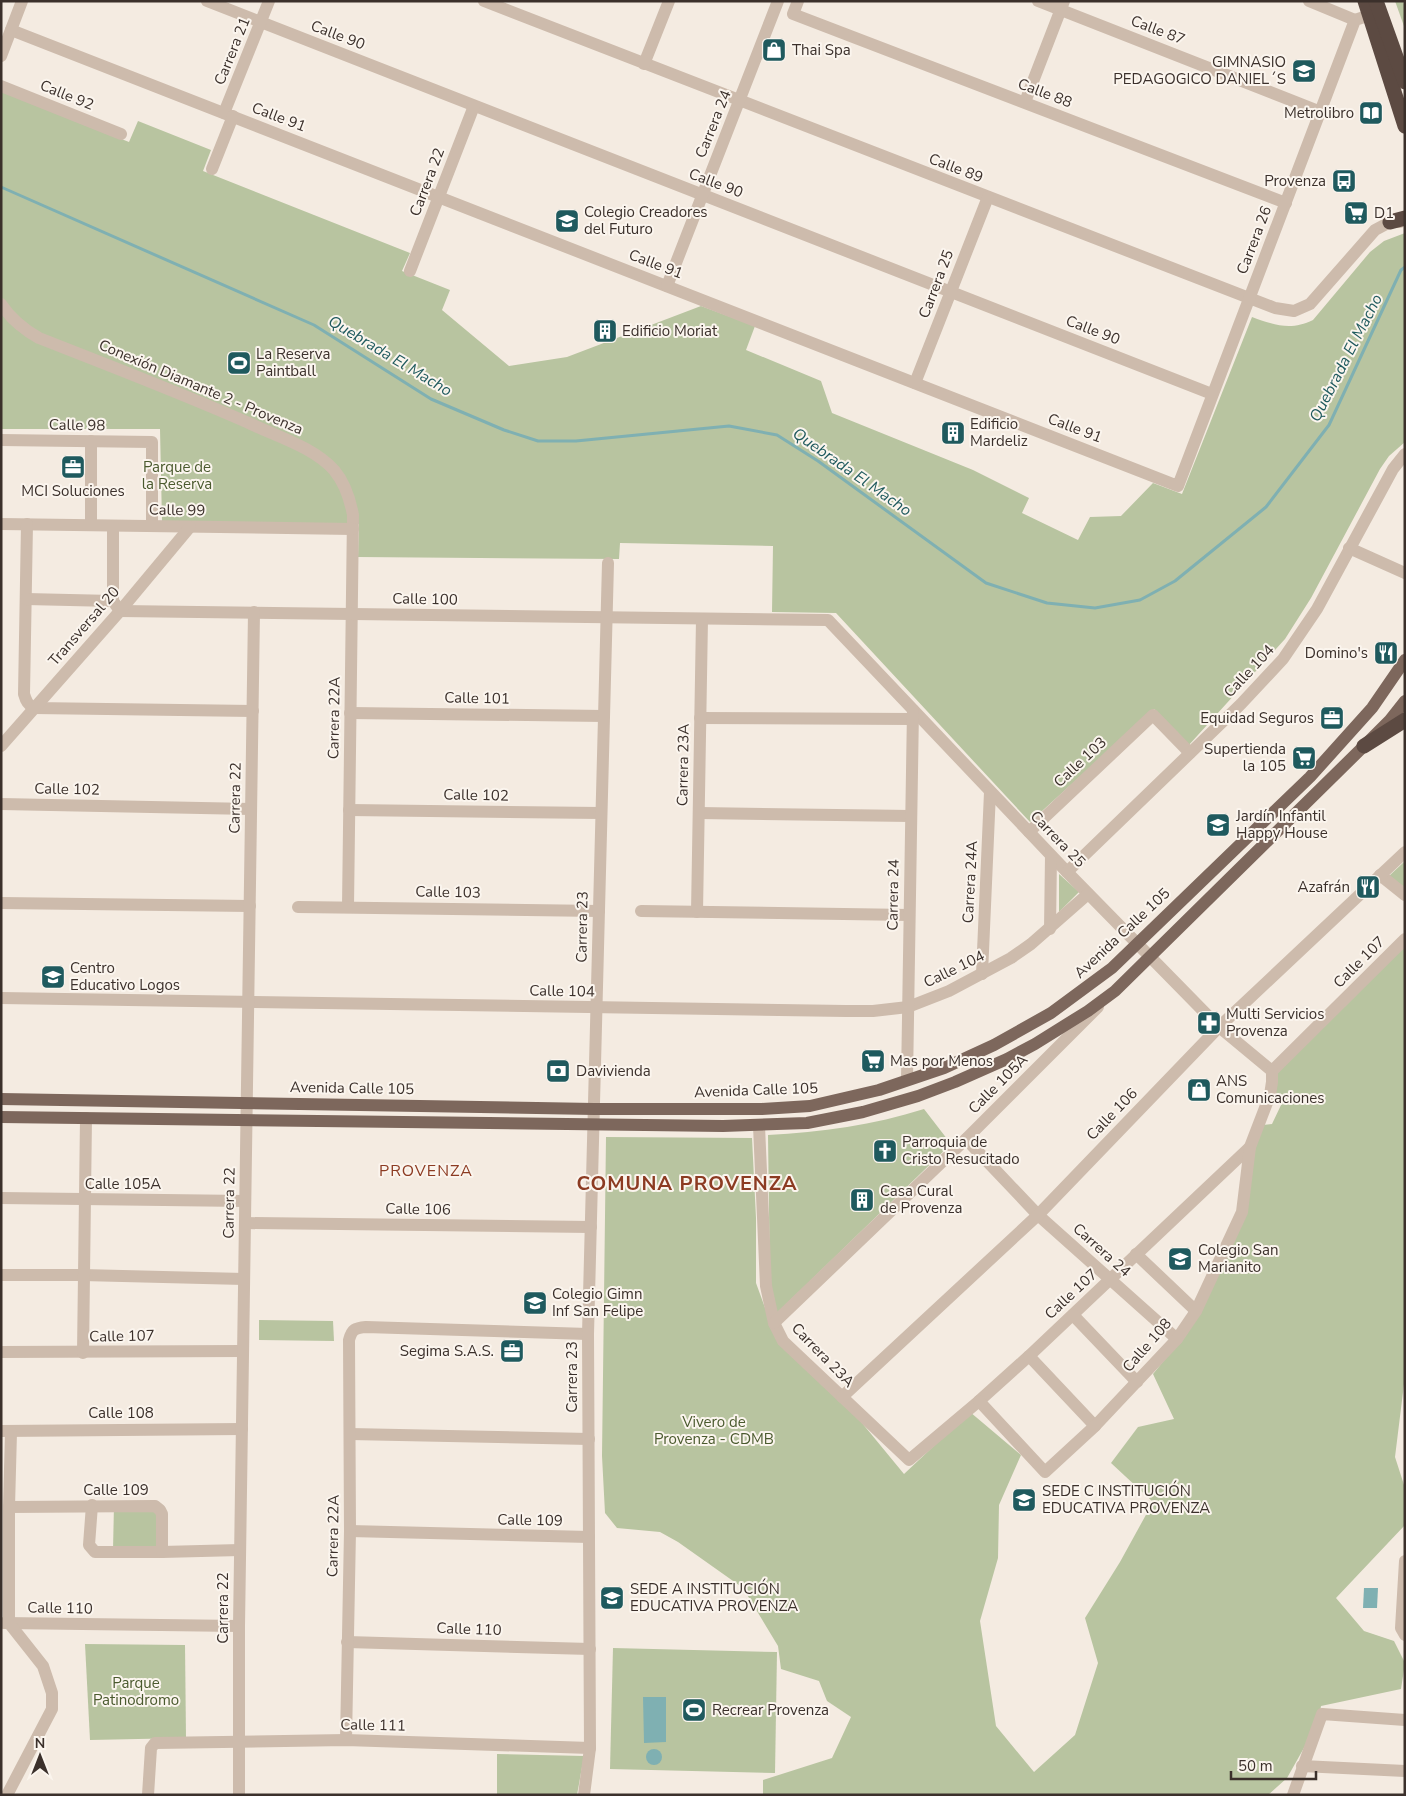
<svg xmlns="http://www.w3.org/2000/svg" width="1406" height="1796" viewBox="0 0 1406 1796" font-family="'Nunito Sans',sans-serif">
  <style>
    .green { fill: #b8c4a0 }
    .water { fill: #7fb0b2 }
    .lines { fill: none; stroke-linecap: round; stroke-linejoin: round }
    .stream { stroke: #7fb0b2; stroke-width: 3 }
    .minor { stroke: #cdbbac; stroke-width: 12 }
    .major { stroke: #7d675c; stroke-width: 12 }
    .highway { stroke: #5c4a42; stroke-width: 15 }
    .labels { text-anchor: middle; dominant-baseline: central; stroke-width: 4; stroke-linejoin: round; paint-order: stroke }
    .street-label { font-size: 15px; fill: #3b302b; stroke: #fbf5ee }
    .poi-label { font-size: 15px; fill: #3b302b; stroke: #fbf5ee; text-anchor: start }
    .park-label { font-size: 15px; fill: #4a5a2e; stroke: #fbf5ee }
    .water-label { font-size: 16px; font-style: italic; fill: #1f5a5e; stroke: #fbf5ee }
    .neighbourhood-label { font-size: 16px; letter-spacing: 1px; fill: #8c3b22; stroke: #fbf5ee }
    .district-label { font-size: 20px; font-weight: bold; letter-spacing: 1px; fill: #8c3b22; stroke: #fbf5ee }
  </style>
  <rect width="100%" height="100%" fill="#f4ebe1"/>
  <!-- green -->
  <g class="green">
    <polygon points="1395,1 1403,1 1405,7 1405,29"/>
    <path d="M 1,91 L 129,142 L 138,121 L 211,150 L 203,171 L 410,253 L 402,271 L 450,290 L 442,310 L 509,366 L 567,357 L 701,306 L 755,326 L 746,350 L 821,381 L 832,413 L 973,470 L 1029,498 L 1022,513 L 1078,540 L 1090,517 L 1121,516 L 1153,483 L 1182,494 L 1252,317 C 1274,325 1291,331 1313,320 L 1370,252 L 1384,241 L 1405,233 L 1405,442 L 1389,456 L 1380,469 L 1311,598 L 1285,639 L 1188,746 L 1154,709 L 1030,822 L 836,613 L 772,612 L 773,546 L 620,543 L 619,559 L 358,557 L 359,524 L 162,521 L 160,429 L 1,429 Z"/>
    <polygon points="1405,861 1405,888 1389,876"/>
    <polygon points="1059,874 1079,892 1059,912"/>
    <polygon points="1405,943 1405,1376 1395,1457 1405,1488 1405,1525 1336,1598 1364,1631 1394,1641 1405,1663 1401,1689 1321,1706 1318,1723 1287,1778 1268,1795 763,1795 763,1780 832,1758 851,1717 827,1701 819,1681 781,1669 778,1646 743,1588 678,1542 660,1532 617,1528 605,1513 602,1456 606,1137 752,1138 756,1218 756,1283 776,1338 848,1406 904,1474 970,1412 1021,1455 999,1505 998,1558 980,1621 996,1726 1034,1772 1075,1735 1098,1663 1085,1618 1120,1562 1153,1502 1111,1463 1138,1427 1174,1419 1153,1374 1179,1342 1245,1213 1252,1155 1263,1125 1272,1124 1282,1103 1274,1095 1276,1071"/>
    <path d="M 924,1109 L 951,1144 L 775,1315 L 770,1284 L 768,1135 C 821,1132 874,1125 924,1109 Z"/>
    <polygon points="259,1320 333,1321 334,1341 259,1340"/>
    <polygon points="114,1505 159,1506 159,1550 113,1550"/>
    <polygon points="85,1644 185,1645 186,1738 90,1740"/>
    <polygon points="613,1648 777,1652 775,1773 610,1769"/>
    <polygon points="497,1754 584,1756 577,1795 497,1795"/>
  </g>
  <!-- water -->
  <g class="water">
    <polygon points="1364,1588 1378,1588 1377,1608 1363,1608"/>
    <polygon points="643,1697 666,1697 666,1742 644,1743"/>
    <circle cx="654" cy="1757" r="8"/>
  </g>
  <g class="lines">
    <!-- stream -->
    <polyline class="stream" points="1,187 314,325 431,399 504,430 538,441 576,441 729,426 777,435 818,461 986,583 1047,603 1095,608 1140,600 1175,581 1266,507 1329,425 1401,270 1405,267"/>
    <!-- minor -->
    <g class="minor">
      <polyline points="207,1 1212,394"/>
      <polyline points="484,1 1275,308 1294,311 1310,304 1375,230 1390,222 1400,222"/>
      <polyline points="798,1 793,14 1286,203"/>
      <polyline points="1038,1 1321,112"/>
      <polyline points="1309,1 1355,20"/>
      <polyline points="11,30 1178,486 1355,20 1370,15"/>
      <polyline points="1,56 22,1"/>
      <polyline points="644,64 669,1"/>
      <polyline points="1,86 121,134"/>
      <polyline points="1025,102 1064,1"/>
      <polyline points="224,113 269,1"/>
      <polyline points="212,169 233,116"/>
      <polyline points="410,271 474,106"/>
      <polyline points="667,286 778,1"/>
      <path d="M 1,304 C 11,319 23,329 39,338 C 110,366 181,393 251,424 C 278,437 313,447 334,470 C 345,483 350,499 353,515 L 348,907"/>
      <polyline points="915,383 988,197"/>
      <polyline points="1,440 152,442 152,526"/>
      <polyline points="91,441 91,525"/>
      <polyline points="1,524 353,529"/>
      <path d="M 27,524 L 24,694 C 26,701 28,705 34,708 L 253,711"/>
      <polyline points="1349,548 1405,573"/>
      <polyline points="26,599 113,601 120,611"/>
      <polyline points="113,601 113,526"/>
      <polyline points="120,611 828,620 1067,872 1219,1027 1272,1071"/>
      <polyline points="350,713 604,716"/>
      <polyline points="700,718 913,719"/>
      <polyline points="1,746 120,611 190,527"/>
      <polyline points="1,804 251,809"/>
      <polyline points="349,810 601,813"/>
      <polyline points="699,813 911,816"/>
      <polyline points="1029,832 1153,715 1190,753"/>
      <polyline points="1067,872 1241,704 1283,659 1317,609 1393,469 1405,454"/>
      <polyline points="1380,875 1405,895"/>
      <polyline points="1,903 250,906"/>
      <polyline points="298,907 599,911"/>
      <polyline points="641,911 909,915"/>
      <polyline points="697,912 702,619"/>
      <polyline points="1050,929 1051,856"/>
      <polyline points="982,974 990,792"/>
      <polyline points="1,998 846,1011 873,1011 908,1007 949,991 1011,958 1031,944 1088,894"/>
      <polyline points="1272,1071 1405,939"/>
      <polyline points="907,1080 913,710"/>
      <polyline points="759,1126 766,1286 774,1323 783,1341 909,1460 979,1401 1029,1356 1250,1147"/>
      <polyline points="966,1139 1038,1215 1177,1339"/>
      <polyline points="1,1198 245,1201"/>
      <polyline points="245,1223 591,1227"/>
      <polyline points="1136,1254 1196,1311"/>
      <polyline points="1,1275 82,1275 244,1279"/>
      <polyline points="1073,1315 1137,1382"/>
      <polyline points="774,1323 966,1139 1098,1007"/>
      <polyline points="1,1352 243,1351"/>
      <polyline points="83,1353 86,1118"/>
      <polyline points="1029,1356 1095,1426"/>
      <polyline points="842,1397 1038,1215 1219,1027 1405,852"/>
      <polyline points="979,1401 1045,1472 1095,1426 1177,1339 1196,1311 1242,1212 1250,1147 1270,1095 1272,1082 1272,1071"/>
      <polyline points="1,1431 242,1429"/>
      <polyline points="350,1434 589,1439"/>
      <polyline points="92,1505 89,1545 95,1552 162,1552"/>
      <polyline points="9,1507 155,1506 160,1510 162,1514 162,1552 240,1550"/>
      <polyline points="350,1531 589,1537"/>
      <polyline points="1405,1561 1401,1628 1405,1635"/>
      <polyline points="4,1623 239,1626"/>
      <polyline points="347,1642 590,1649"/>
      <path d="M 346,1740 L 350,1531 L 349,1340 C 352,1329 355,1328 366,1327 L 588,1334"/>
      <polyline points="1302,1766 1405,1771"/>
      <polyline points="7,1795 52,1709 52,1693 43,1666 9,1623 9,1507 11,1432"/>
      <polyline points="148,1795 151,1748 155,1743 346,1740 590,1748"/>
      <polyline points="239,1795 239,1626 254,612"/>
      <polyline points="584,1795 590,1748 588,1334 608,563"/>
      <polyline points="1293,1795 1322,1714 1405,1720"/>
    </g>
    <!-- major -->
    <g class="major">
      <polyline points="1,1099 594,1109 762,1109 810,1106 879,1090 944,1068 994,1045 1051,1013 1112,968 1310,777 1372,708 1405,660"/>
      <polyline points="1,1117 723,1126 807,1123 863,1112 918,1096 955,1082 1007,1059 1035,1044 1088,1011 1115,991 1364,746 1390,720 1405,701"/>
    </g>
    <!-- highway -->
    <g class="highway">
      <polyline points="1365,1 1405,126"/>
      <polyline points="1376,1 1405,82"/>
      <polyline points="1390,222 1405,218"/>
      <polyline points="1364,746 1405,720"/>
    </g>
  </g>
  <!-- icons -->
  <defs>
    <symbol id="shop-square" viewBox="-11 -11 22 22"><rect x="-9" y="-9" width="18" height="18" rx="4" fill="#1f5a5e" stroke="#fbf5ee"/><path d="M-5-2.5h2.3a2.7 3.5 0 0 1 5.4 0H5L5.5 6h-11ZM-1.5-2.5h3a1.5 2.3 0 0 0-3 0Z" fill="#fff"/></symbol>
    <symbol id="school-square" viewBox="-11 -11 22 22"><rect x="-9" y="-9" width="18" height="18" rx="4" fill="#1f5a5e" stroke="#fbf5ee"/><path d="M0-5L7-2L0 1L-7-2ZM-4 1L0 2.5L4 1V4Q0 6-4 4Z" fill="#fff"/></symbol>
    <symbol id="library-square" viewBox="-11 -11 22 22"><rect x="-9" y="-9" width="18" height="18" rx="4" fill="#1f5a5e" stroke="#fbf5ee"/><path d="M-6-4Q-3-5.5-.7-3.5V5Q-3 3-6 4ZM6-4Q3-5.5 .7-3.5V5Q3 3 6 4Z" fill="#fff"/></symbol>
    <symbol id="bus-square" viewBox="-11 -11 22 22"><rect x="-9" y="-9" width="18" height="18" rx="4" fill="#1f5a5e" stroke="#fbf5ee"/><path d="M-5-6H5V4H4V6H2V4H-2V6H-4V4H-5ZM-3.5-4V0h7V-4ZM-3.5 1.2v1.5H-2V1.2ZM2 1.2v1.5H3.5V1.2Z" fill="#fff"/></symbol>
    <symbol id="supermarket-square" viewBox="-11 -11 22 22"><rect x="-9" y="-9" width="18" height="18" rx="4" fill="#1f5a5e" stroke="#fbf5ee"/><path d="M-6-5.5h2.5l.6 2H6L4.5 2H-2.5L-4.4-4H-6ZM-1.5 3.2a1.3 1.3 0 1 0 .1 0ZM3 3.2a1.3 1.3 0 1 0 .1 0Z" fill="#fff"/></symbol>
    <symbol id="building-square" viewBox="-11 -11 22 22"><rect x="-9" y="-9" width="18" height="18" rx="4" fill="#1f5a5e" stroke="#fbf5ee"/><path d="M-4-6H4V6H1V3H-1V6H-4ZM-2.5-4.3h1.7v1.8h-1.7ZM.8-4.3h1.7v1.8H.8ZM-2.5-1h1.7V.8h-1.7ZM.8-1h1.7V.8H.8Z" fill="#fff"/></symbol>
    <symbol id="stadium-square" viewBox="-11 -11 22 22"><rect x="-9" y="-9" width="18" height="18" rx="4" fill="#1f5a5e" stroke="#fbf5ee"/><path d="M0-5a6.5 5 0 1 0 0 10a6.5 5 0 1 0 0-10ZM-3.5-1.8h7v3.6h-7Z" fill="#fff"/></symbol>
    <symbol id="office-square" viewBox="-11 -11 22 22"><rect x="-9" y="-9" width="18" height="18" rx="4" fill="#1f5a5e" stroke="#fbf5ee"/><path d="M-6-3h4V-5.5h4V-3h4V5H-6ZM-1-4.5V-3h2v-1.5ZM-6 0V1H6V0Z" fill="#fff"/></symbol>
    <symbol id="restaurant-square" viewBox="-11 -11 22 22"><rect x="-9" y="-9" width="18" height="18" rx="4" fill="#1f5a5e" stroke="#fbf5ee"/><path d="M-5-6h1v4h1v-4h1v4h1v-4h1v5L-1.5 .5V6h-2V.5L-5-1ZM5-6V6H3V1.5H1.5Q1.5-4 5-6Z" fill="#fff"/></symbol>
    <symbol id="pharmacy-square" viewBox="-11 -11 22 22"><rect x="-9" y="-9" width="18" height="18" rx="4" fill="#1f5a5e" stroke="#fbf5ee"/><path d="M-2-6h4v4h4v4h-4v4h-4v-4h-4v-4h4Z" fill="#fff"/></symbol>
    <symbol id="bank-square" viewBox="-11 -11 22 22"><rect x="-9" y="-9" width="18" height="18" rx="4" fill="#1f5a5e" stroke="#fbf5ee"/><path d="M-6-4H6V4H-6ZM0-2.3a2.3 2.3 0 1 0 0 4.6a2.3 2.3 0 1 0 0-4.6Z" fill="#fff"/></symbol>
    <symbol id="church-square" viewBox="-11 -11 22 22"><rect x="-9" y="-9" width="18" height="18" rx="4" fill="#1f5a5e" stroke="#fbf5ee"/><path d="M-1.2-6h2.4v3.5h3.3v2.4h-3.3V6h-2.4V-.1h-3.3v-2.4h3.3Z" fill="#fff"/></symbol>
  </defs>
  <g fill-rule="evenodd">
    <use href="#shop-square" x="760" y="36" width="28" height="28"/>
    <use href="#school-square" x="1290" y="57" width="28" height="28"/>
    <use href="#library-square" x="1357" y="99" width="28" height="28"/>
    <use href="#bus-square" x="1330" y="167" width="28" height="28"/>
    <use href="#supermarket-square" x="1342" y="199" width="28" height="28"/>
    <use href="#school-square" x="553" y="207" width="28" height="28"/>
    <use href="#building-square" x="591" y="317" width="28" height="28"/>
    <use href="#stadium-square" x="225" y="349" width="28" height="28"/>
    <use href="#building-square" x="939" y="419" width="28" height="28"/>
    <use href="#office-square" x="59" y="453" width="28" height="28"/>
    <use href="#restaurant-square" x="1372" y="639" width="28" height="28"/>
    <use href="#office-square" x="1318" y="704" width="28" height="28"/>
    <use href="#supermarket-square" x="1290" y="744" width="28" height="28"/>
    <use href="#school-square" x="1204" y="811" width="28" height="28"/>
    <use href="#restaurant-square" x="1354" y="873" width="28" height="28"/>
    <use href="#school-square" x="39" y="963" width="28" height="28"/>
    <use href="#pharmacy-square" x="1195" y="1009" width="28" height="28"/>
    <use href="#supermarket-square" x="859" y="1047" width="28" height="28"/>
    <use href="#bank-square" x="544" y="1057" width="28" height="28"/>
    <use href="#shop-square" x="1185" y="1076" width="28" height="28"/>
    <use href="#church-square" x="871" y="1137" width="28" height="28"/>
    <use href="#building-square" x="848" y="1186" width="28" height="28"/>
    <use href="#school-square" x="1166" y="1245" width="28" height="28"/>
    <use href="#school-square" x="521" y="1289" width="28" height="28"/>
    <use href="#office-square" x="498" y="1337" width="28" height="28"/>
    <use href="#school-square" x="1010" y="1486" width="28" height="28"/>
    <use href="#school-square" x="598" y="1584" width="28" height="28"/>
    <use href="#stadium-square" x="680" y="1696" width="28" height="28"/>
  </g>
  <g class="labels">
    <!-- street labels -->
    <g class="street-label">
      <text transform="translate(1158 30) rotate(21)">Calle 87</text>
      <text transform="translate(338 35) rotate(21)">Calle 90</text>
      <text transform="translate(232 51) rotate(-68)">Carrera 21</text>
      <text transform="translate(1045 93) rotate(21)">Calle 88</text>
      <text transform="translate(67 95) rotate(22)">Calle 92</text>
      <text transform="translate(279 117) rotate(21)">Calle 91</text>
      <text transform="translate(713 124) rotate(-68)">Carrera 24</text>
      <text transform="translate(956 168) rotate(21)">Calle 89</text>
      <text transform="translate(427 182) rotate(-69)">Carrera 22</text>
      <text transform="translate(716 183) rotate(21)">Calle 90</text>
      <text transform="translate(1254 240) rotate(-69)">Carrera 26</text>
      <text transform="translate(656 264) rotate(21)">Calle 91</text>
      <text transform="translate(936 284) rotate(-69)">Carrera 25</text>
      <text transform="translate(1093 330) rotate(21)">Calle 90</text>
      <text transform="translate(201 387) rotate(23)">Conexión Diamante 2 - Provenza</text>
      <text transform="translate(77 425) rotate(1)">Calle 98</text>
      <text transform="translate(1075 428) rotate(21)">Calle 91</text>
      <text transform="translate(177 510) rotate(1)">Calle 99</text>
      <text transform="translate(425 599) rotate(1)">Calle 100</text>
      <text transform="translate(84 626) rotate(-49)">Transversal 20</text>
      <text transform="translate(1249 671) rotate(-47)">Calle 104</text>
      <text transform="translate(477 698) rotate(1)">Calle 101</text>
      <text transform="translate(334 718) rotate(-89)">Carrera 22A</text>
      <text transform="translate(1080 762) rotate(-43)">Calle 103</text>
      <text transform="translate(683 765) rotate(-89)">Carrera 23A</text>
      <text transform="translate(67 789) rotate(1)">Calle 102</text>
      <text transform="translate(476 795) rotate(1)">Calle 102</text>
      <text transform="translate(235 798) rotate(-89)">Carrera 22</text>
      <text transform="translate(1058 839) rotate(46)">Carrera 25</text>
      <text transform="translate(970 882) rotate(-87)">Carrera 24A</text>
      <text transform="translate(448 892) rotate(1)">Calle 103</text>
      <text transform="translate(893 895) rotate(-89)">Carrera 24</text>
      <text transform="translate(582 927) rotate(-89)">Carrera 23</text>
      <text transform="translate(1122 933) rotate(-43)">Avenida Calle 105</text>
      <text transform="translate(1359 962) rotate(-45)">Calle 107</text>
      <text transform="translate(954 969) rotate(-26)">Calle 104</text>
      <text transform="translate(562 991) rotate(1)">Calle 104</text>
      <text transform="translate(998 1084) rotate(-45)">Calle 105A</text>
      <text transform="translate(352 1088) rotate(1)">Avenida Calle 105</text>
      <text transform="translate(756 1090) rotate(-2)">Avenida Calle 105</text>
      <text transform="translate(1112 1114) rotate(-46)">Calle 106</text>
      <text x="123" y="1184">Calle 105A</text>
      <text transform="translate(229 1203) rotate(-89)">Carrera 22</text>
      <text transform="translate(418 1209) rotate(1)">Calle 106</text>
      <text transform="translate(1102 1250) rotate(42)">Carrera 24</text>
      <text transform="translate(1071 1294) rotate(-43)">Calle 107</text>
      <text transform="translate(122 1336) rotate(-1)">Calle 107</text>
      <text transform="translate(1147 1345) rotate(-49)">Calle 108</text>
      <text transform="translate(823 1355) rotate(46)">Carrera 23A</text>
      <text transform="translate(572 1377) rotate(-90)">Carrera 23</text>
      <text x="121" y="1413">Calle 108</text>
      <text x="116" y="1490">Calle 109</text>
      <text transform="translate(530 1520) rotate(1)">Calle 109</text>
      <text transform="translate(333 1536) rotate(-89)">Carrera 22A</text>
      <text transform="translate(60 1608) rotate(1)">Calle 110</text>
      <text transform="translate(223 1608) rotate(-90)">Carrera 22</text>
      <text transform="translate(469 1629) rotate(2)">Calle 110</text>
      <text transform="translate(373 1725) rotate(1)">Calle 111</text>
    </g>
    <!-- poi labels -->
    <g class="poi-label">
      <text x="792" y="50">Thai Spa</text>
      <text x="1286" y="62" text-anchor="end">GIMNASIO<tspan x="1286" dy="17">PEDAGOGICO DANIEL´S</tspan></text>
      <text x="1354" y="113" text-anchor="end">Metrolibro</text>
      <text x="1326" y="181" text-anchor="end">Provenza</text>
      <text x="584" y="212">Colegio Creadores<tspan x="584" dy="17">del Futuro</tspan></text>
      <text x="1374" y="213">D1</text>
      <text x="622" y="331">Edificio Moriat</text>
      <text x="256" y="354">La Reserva<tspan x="256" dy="17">Paintball</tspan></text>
      <text x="970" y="424">Edificio<tspan x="970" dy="17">Mardeliz</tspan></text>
      <text x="73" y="491" text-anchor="middle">MCI Soluciones</text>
      <text x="1368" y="653" text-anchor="end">Domino's</text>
      <text x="1314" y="718" text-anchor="end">Equidad Seguros</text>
      <text x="1286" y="749" text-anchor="end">Supertienda<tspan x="1286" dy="17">la 105</tspan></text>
      <text x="1236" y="816">Jardín Infantil<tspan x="1236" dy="17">Happy House</tspan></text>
      <text x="1350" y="887" text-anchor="end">Azafrán</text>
      <text x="70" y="968">Centro<tspan x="70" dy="17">Educativo Logos</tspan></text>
      <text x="1226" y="1014">Multi Servicios<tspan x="1226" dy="17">Provenza</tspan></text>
      <text x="890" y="1061">Mas por Menos</text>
      <text x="576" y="1071">Davivienda</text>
      <text x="1216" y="1081">ANS<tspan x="1216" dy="17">Comunicaciones</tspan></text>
      <text x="902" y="1142">Parroquia de<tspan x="902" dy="17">Cristo Resucitado</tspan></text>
      <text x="880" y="1191">Casa Cural<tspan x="880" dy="17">de Provenza</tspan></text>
      <text x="1198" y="1250">Colegio San<tspan x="1198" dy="17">Marianito</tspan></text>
      <text x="552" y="1294">Colegio Gimn<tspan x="552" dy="17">Inf San Felipe</tspan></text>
      <text x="494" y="1351" text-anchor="end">Segima S.A.S.</text>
      <text x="1042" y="1491">SEDE C INSTITUCIÓN<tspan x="1042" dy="17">EDUCATIVA PROVENZA</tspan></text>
      <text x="630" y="1589">SEDE A INSTITUCIÓN<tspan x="630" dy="17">EDUCATIVA PROVENZA</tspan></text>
      <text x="712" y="1710">Recrear Provenza</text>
    </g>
    <!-- park labels -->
    <g class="park-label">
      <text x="177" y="467">Parque de<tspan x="177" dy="17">la Reserva</tspan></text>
      <text x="714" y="1422">Vivero de<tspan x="714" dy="17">Provenza - CDMB</tspan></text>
      <text x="136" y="1683">Parque<tspan x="136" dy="17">Patinodromo</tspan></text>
    </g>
    <!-- water labels -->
    <g class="water-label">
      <text transform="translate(390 356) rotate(31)">Quebrada El Macho</text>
      <text transform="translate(1346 358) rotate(-63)">Quebrada El Macho</text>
      <text transform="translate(852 472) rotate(35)">Quebrada El Macho</text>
    </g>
    <!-- neighbourhood labels -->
    <g class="neighbourhood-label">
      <text x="426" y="1171">PROVENZA</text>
    </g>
    <!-- district labels -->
    <g class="district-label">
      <text x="687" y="1183">COMUNA PROVENZA</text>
    </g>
  </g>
  <!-- border -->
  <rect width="1406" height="1796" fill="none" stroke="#3b302b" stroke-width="5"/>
  <!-- north arrow -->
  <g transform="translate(40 1756)" stroke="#fbf5ee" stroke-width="4" paint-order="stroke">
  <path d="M0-4L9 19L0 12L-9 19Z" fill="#3b302b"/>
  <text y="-8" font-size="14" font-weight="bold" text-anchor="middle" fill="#3b302b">N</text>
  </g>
  <!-- scale -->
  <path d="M1231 1771v8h85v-8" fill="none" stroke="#3b302b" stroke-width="2.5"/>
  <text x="1238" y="1771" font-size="15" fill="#3b302b" stroke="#fbf5ee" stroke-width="4" paint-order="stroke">50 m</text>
</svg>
